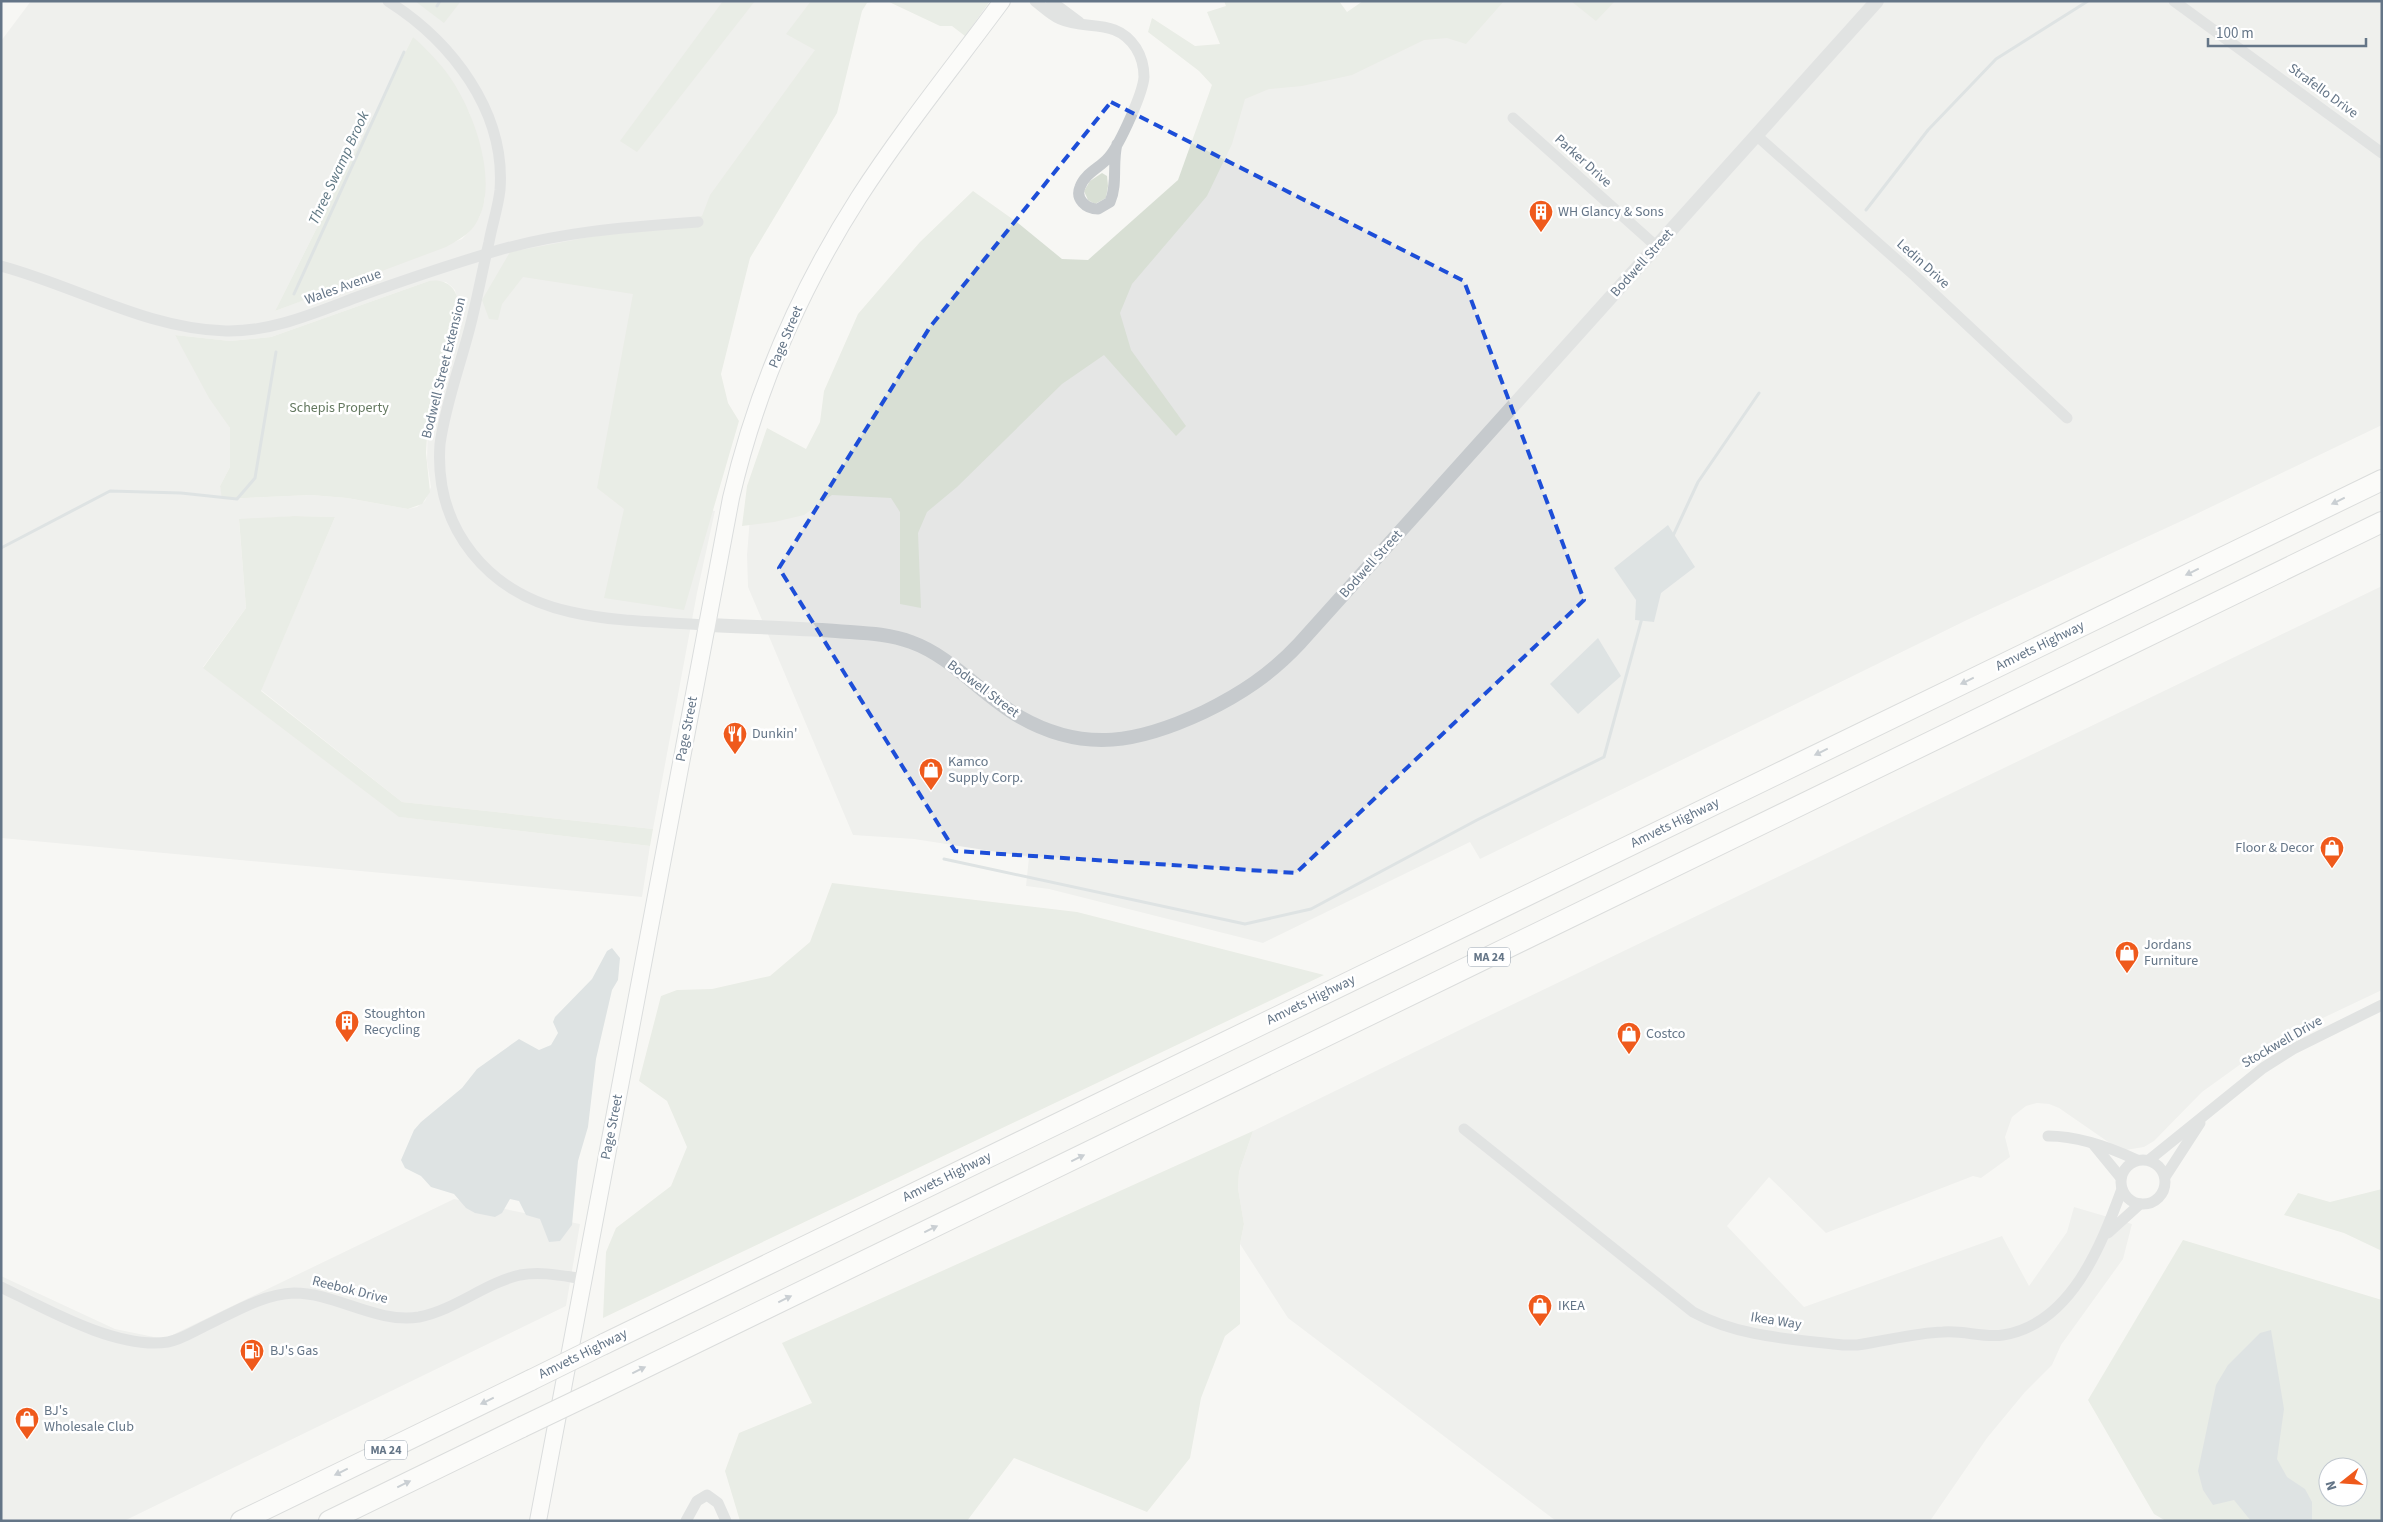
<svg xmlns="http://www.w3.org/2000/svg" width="2383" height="1522" viewBox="0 0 2383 1522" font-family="'Source Sans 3',sans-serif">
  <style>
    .built { fill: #e5e6e5; fill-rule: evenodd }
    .green { fill: #d8dfd4; fill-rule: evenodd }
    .water { fill: #bfcacf }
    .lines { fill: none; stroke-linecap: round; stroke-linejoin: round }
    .stream { stroke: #bfcacf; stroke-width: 3 }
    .secondary-casing { stroke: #b8bdc2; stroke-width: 18 }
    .motorway-casing { stroke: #b8bcbf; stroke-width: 22 }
    .minor { stroke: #c6cacd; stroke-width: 11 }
    .tertiary { stroke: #c6cacd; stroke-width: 14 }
    .secondary { stroke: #fff; stroke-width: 16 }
    .motorway { stroke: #fff; stroke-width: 20 }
    .motorway-bridge-casing { stroke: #b8bcbf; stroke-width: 22; stroke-linecap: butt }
    .motorway-bridge { stroke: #fff; stroke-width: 20 }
    .oneway { fill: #929eab }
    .marked { fill: none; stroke: #1d4ed8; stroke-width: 4; stroke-dasharray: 10 6; stroke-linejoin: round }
    .labels { text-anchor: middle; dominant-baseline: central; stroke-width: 5; stroke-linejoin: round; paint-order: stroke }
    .shield { fill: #fff; stroke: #929eab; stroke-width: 1 }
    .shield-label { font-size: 12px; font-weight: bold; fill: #647587 }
    .street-label { font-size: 14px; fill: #647587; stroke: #fff }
    .poi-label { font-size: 14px; fill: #647587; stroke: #fff; text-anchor: start }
    .park-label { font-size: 14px; fill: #63785f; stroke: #fff }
    .water-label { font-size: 15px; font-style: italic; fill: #5f7783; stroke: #fff }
  </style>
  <rect width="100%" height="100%" fill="#f7f7f4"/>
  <!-- built -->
  <g class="built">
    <path d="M 31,1 L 825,1 L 836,39 L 622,492 L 715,511 L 697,593 L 653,829 L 402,802 L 261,690 L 335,517 L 294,516 L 239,520 L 246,608 L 203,667 L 400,817 L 650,846 L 642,897 L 1,838 L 1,41 ZM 413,37 L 448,75 L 469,112 L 482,154 L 485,176 L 485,198 L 480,216 L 472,228 L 462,239 L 275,311 ZM 429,281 L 446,282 L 451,286 L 455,290 L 458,305 L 428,418 L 427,461 L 431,487 L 425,501 L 417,507 L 408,509 L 347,498 L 311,495 L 223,499 L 220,486 L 230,467 L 230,428 L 175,335 L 230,341 L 271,337 Z"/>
    <polygon points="1436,1 2382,1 2382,425 2188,518 1969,619 1480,859 1470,842 1263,943 1049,889 1026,886 1029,857 914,839 853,835 748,587 747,555 751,504 872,459 1183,184 1213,82"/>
    <polygon points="2382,586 2382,990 2287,1035 2252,1056 2202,1092 2154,1141 2144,1147 2126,1150 2114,1146 2059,1108 2049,1104 2037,1103 2026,1106 2012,1117 2005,1137 2010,1157 1981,1178 1973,1176 1826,1233 1769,1177 1727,1226 1804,1307 2002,1236 2029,1286 2067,1232 2074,1207 2132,1224 2123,1259 2061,1345 2052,1365 2025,1392 1987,1438 1930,1521 1556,1521 1288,1318 1240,1244 1244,1224 1238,1188 1239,1172 1253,1131 1472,1024"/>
    <polygon points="454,1199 580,1224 566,1306 124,1521 1,1521 1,1276 115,1329 164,1339"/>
  </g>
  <!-- green -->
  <g class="green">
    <polygon points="415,1 461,1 444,23"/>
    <polygon points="723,1 755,1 637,152 620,141"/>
    <polygon points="811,1 877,1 867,3 862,11 837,113 750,258 721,374 728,403 739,421 684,610 604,598 624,509 597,488 633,294 523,277 502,304 498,320 489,319 482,300 510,252 702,216 710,195 815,50 786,34"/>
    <polygon points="887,1 990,1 965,36 952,26 940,26"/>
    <polygon points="1224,1 1339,1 1347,12 1363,1 1504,1 1466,44 1447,38 1424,40 1352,75 1302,86 1269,89 1245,99 1232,144 1207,196 1132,284 1120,313 1131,350 1186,426 1176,436 1104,355 1062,384 957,487 927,512 918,533 921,608 900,604 900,512 891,498 832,495 804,515 774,522 742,526 747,486 767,428 806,449 820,422 824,391 858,314 920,242 973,191 1018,223 1062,259 1088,260 1178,180 1212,85 1199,71 1148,32 1152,18 1195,46 1220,44 1207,12 1226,6"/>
    <polygon points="1571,1 1615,1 1596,21"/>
    <path d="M 413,37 C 431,53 448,71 459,92 C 479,127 501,196 471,230 C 464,237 455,242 446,247 L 275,311 Z"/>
    <polygon points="1102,173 1107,176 1108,186 1106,198 1095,204 1088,200 1084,191 1090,181"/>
    <path d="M 429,281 C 446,278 458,288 458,305 L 428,418 L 426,453 L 430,492 L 422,504 L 408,509 L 347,498 L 311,495 L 222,499 L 220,486 L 230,467 L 230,428 L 209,398 L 175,335 L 230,341 L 271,337 Z"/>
    <polygon points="294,516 335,517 261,691 402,802 653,829 650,846 399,817 203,668 246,608 239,519"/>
    <polygon points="832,883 1077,912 1324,975 603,1318 606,1252 616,1228 671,1186 687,1147 667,1101 639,1081 661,996 677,990 712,989 770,976 810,942"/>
    <polygon points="1253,1131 1239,1172 1238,1188 1244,1224 1240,1244 1240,1324 1225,1336 1201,1398 1190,1458 1147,1512 1014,1458 967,1521 740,1521 725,1471 739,1433 812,1403 782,1343"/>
    <polygon points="2382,1189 2382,1251 2344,1233 2284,1215 2298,1193 2330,1202"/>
    <path d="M 2183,1240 L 2382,1300 L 2382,1521 L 2166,1521 L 2154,1514 L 2088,1400 ZM 2328,1467 L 2358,1467 L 2358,1497 L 2328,1497 Z"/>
  </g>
  <!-- water -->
  <g class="water">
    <polygon points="1668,525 1695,567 1661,593 1654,622 1635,620 1636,600 1614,568"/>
    <polygon points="1598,638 1621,676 1578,714 1550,684"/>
    <polygon points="612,948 620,958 618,980 612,990 596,1059 588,1127 578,1161 572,1225 560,1241 549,1242 540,1219 526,1215 519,1201 510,1199 502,1213 495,1217 475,1213 466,1208 454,1194 431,1187 421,1176 405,1168 401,1160 414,1130 421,1122 462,1088 477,1069 519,1039 539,1050 551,1045 558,1033 553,1022 555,1017 592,979 607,951"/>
    <polygon points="2271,1330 2284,1409 2277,1459 2287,1477 2305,1489 2312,1502 2312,1521 2251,1521 2234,1500 2213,1505 2203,1490 2198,1471 2216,1385 2228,1365 2260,1333"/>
  </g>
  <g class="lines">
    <!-- stream -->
    <g class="stream">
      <polyline points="437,6 440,1"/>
      <polyline points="1866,210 1928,130 1996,59 2088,1"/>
      <polyline points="294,294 404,52"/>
      <polyline points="1672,538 1698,482 1759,393"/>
      <polyline points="1,548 110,491 181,493 237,499 255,478 276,352"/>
      <polyline points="944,859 1245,924 1311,909 1477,820 1604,757 1642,618"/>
    </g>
    <defs>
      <path id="secondary" d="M 538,1521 L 731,498 C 756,391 800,289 859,197 C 903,129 954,66 1002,1"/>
      <g id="motorway">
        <polyline points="604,1344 2382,480"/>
        <polyline points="595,1392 2382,522"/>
        <polyline points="241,1521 531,1380"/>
        <polyline points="329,1521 522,1427"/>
      </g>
    </defs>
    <!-- secondary casing -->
    <use href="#secondary" class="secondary-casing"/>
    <!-- motorway casing -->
    <use href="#motorway" class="motorway-casing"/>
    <!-- minor -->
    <g class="minor">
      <path d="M 388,1 C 451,41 506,111 500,190 C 498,208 492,225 489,242 C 483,268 478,294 472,319 C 462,361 446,401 440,444 C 434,529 488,594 571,612 C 615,622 662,622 707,625"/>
      <path d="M 1035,1 C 1043,7 1051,15 1060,19 C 1086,31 1116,17 1136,48 C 1141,56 1144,66 1144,77 C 1143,93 1120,144 1109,157 C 1100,168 1085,173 1080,187 C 1075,199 1086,209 1098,209 L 1110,202 C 1118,184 1112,163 1117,144"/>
      <polyline points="1051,1 1079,22"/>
      <polyline points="2174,1 2382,153"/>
      <polyline points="1513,118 1656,246"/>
      <polyline points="1756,135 1915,276 2067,418"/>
      <path d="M 1,266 C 76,286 147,329 226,331 C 273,332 317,312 360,296 C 402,281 443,267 486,254 C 555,232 626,227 698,222"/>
      <path d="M 1464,1129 L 1693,1312 C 1738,1337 1792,1339 1843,1345 L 1857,1345 C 1886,1341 1914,1333 1943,1332 C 1963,1330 1983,1338 2003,1335 C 2071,1324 2101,1246 2122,1189"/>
      <path d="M 2048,1136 C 2079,1136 2109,1147 2137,1160"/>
      <polyline points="2094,1145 2121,1178"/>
      <circle cx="2143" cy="1182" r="22"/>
      <polyline points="2149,1160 2263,1068 2293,1049 2382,1005"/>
      <polyline points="2165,1177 2200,1123"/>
      <polyline points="2108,1233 2140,1204"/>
      <path d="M 1,1287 C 46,1309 117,1350 168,1342 C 180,1340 191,1333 203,1327 C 231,1314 262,1294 294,1293 C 336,1293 377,1324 419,1317 C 455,1310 485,1283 520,1275 C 542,1271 563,1276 584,1279"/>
      <polyline points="686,1521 697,1501 707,1495 718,1503 726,1521"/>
    </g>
    <!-- tertiary -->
    <path class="tertiary" d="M 707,625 C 750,627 793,628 836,631 C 861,633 887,633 911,642 C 953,657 981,695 1020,717 C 1085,754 1140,742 1204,712 C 1241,694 1271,674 1299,644 L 1877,1"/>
    <!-- secondary -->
    <use href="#secondary" class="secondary"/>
    <!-- motorway -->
    <use href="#motorway" class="motorway"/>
    <defs>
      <g id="motorway-bridge">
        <polyline points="531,1380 604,1344"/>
        <polyline points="522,1427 595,1392"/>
      </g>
    </defs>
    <!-- motorway-bridge casing -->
    <use href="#motorway-bridge" class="motorway-bridge-casing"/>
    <!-- motorway-bridge -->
    <use href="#motorway-bridge" class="motorway-bridge"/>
  </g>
  <!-- one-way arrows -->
  <defs><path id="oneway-solid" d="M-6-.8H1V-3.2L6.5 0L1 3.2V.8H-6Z" transform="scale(1.25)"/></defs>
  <g class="oneway">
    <use href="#oneway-solid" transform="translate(2338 501) rotate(154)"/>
    <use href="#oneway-solid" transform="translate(2192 572) rotate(154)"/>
    <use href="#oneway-solid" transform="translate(1967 681) rotate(154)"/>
    <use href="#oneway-solid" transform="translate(1821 752) rotate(154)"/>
    <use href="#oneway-solid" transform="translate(1078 1158) rotate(-26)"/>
    <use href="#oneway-solid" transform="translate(931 1229) rotate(-26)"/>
    <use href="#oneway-solid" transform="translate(785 1299) rotate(-26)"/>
    <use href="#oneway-solid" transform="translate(639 1370) rotate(-26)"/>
    <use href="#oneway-solid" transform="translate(487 1401) rotate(154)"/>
    <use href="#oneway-solid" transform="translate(341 1472) rotate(154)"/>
    <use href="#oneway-solid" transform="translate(404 1484) rotate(-26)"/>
  </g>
  <!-- marked area -->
  <path d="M0 0H2383V1522H0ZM 1111,102 L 1464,281 L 1584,600 L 1296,873 L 955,851 L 779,568 L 930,327 Z" fill="#f7f7f4" fill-opacity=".55" fill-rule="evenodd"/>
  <path class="marked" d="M 1111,102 L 1464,281 L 1584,600 L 1296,873 L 955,851 L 779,568 L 930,327 Z"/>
  <!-- icons -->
  <defs>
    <symbol id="building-pin" viewBox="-11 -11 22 30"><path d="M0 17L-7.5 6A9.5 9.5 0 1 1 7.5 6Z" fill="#ef5a1c" stroke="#fff"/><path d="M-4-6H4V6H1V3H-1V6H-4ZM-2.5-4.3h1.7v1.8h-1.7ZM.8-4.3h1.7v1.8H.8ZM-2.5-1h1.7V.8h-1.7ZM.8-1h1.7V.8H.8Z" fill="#fff"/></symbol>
    <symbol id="restaurant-pin" viewBox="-11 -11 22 30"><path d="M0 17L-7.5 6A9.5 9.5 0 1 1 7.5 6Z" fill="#ef5a1c" stroke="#fff"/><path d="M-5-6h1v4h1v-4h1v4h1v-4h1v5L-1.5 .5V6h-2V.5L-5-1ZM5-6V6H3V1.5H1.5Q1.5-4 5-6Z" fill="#fff"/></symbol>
    <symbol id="shop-pin" viewBox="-11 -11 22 30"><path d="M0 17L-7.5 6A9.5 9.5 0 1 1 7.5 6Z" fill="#ef5a1c" stroke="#fff"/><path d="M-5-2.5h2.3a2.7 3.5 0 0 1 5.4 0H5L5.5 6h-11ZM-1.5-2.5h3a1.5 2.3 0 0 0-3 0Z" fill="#fff"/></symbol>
    <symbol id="fuel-pin" viewBox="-11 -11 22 30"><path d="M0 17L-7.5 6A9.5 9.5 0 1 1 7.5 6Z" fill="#ef5a1c" stroke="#fff"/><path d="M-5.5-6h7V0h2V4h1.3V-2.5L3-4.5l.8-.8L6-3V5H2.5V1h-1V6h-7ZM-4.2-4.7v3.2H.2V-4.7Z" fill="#fff"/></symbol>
  </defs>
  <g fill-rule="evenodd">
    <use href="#building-pin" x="1527" y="198" width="28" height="38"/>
    <use href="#restaurant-pin" x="721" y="720" width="28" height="38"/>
    <use href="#shop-pin" x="917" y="756" width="28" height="38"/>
    <use href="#shop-pin" x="2318" y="834" width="28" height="38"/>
    <use href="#shop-pin" x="2113" y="939" width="28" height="38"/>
    <use href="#building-pin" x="333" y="1008" width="28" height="38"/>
    <use href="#shop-pin" x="1615" y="1020" width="28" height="38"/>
    <use href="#shop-pin" x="1526" y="1292" width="28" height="38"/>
    <use href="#fuel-pin" x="238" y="1337" width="28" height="38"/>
    <use href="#shop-pin" x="13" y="1405" width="28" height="38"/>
  </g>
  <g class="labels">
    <!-- shield labels -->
    <g class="shield">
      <rect x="1468" y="947.5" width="42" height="19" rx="4"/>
      <rect x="365" y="1440.5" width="42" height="19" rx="4"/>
    </g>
    <g class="shield-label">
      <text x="1489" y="957">MA 24</text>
      <text x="386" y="1450">MA 24</text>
    </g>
    <!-- street labels -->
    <g class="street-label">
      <text transform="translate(2323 91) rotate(36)">Strafello Drive</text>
      <text transform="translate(1583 161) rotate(42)">Parker Drive</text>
      <text transform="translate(1642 263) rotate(-48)">Bodwell Street</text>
      <text transform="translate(1923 264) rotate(42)">Ledin Drive</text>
      <text transform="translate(343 287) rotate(-20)">Wales Avenue</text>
      <text transform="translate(786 337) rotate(-67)">Page Street</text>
      <text transform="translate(444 368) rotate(-76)">Bodwell Street Extension</text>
      <text transform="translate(1371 564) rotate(-48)">Bodwell Street</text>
      <text transform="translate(2040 646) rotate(-26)">Amvets Highway</text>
      <text transform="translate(983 689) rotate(37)">Bodwell Street</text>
      <text transform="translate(687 729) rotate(-79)">Page Street</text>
      <text transform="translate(1675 823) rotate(-26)">Amvets Highway</text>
      <text transform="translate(1311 1000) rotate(-26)">Amvets Highway</text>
      <text transform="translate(2282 1042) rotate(-30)">Stockwell Drive</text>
      <text transform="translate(612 1127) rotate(-79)">Page Street</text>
      <text transform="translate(947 1177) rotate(-26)">Amvets Highway</text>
      <text transform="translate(350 1290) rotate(14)">Reebok Drive</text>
      <text transform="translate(1776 1321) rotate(9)">Ikea Way</text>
      <text transform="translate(583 1354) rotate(-26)">Amvets Highway</text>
    </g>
    <!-- poi labels -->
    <g class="poi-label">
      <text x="1558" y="212">WH Glancy &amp; Sons</text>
      <text x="752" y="734">Dunkin'</text>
      <text x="948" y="762">Kamco<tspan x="948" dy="16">Supply Corp.</tspan></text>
      <text x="2314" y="848" text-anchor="end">Floor &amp; Decor</text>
      <text x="2144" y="945">Jordans<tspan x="2144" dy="16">Furniture</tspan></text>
      <text x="364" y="1014">Stoughton<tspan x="364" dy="16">Recycling</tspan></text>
      <text x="1646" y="1034">Costco</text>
      <text x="1558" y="1306">IKEA</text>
      <text x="270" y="1351">BJ's Gas</text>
      <text x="44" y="1411">BJ's<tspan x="44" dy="16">Wholesale Club</tspan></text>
    </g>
    <!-- park labels -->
    <g class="park-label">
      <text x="339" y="408">Schepis Property</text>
    </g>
    <!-- water labels -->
    <g class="water-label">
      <text transform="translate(339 168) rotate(-65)">Three Swamp Brook</text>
    </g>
  </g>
  <!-- border -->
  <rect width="2383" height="1522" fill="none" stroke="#647587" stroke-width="5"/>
  <!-- north arrow -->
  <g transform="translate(2343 1482) rotate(253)"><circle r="24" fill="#ffffff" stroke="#c1c8cf"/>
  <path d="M0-4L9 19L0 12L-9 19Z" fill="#ef5a1c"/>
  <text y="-8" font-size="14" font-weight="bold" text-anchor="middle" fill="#647587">N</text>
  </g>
  <!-- scale -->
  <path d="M2208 38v8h158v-8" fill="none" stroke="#647587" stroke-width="2.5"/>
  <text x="2216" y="38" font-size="15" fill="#647587" stroke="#ffffff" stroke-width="4" paint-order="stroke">100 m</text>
</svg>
